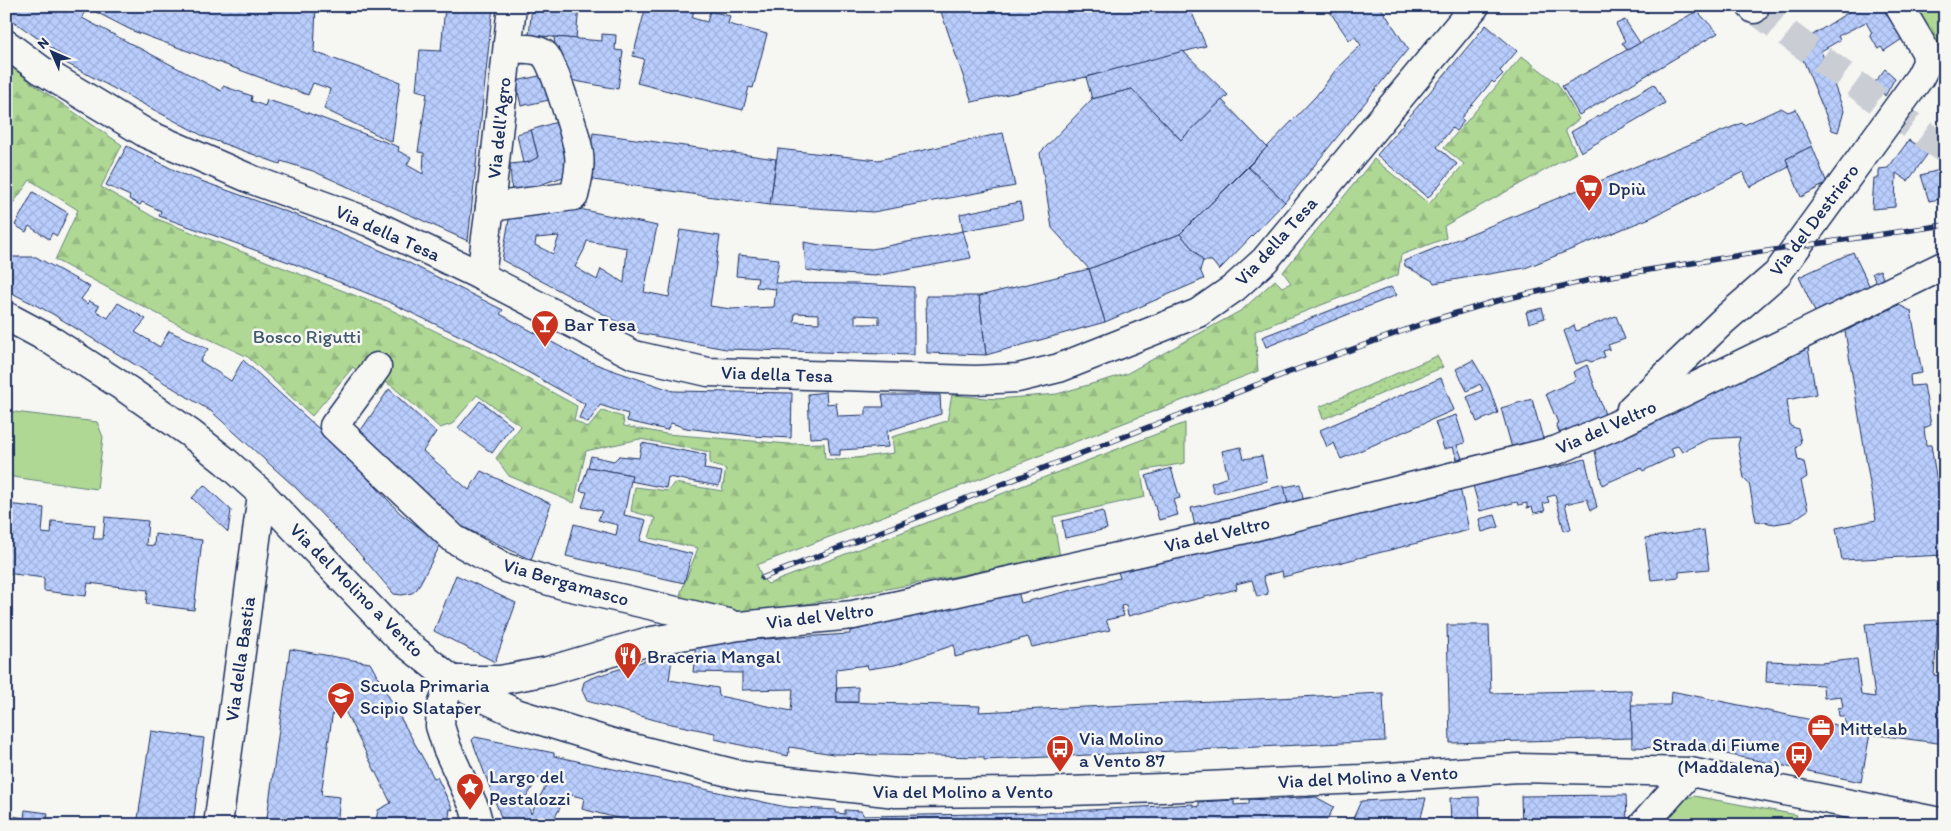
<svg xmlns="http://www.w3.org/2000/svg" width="1951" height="831" viewBox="0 0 1951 831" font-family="Itim,sans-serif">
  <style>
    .grass { fill: url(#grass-dots); stroke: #658479 }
    .forest { fill: url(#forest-firs); stroke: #658479 }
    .green { fill: #afd894; stroke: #658479 }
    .building { fill: url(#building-cross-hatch); stroke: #1b2f5e; fill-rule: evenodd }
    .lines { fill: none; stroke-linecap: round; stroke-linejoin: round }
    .major-tunnel { stroke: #caced4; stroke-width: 28; stroke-dasharray: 28 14; stroke-linecap: butt }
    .minor-casing { stroke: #1b2f5e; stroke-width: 31 }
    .major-casing { stroke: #1b2f5e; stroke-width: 31 }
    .minor { stroke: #f6f6f2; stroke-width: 28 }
    .major { stroke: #f6f6f2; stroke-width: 28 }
    .rail-casing { stroke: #1b2f5e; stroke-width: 5.5 }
    .rail { stroke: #f6f6f2; stroke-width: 4; stroke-dasharray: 11; stroke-linecap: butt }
    .labels { text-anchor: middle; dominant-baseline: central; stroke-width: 5; stroke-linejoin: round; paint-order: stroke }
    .street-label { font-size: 19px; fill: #1b2f5e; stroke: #f6f6f2 }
    .poi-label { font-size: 19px; fill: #1b2f5e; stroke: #f6f6f2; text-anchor: start }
    .park-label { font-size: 19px; fill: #40596c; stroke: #f6f6f2 }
  </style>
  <defs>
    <pattern id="grass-dots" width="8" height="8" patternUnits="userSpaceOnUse" patternTransform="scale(1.25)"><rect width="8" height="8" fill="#afd894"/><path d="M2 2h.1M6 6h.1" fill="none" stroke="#96ba82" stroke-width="1.8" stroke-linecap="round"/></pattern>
    <pattern id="forest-firs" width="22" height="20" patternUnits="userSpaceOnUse" patternTransform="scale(1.25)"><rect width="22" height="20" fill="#afd894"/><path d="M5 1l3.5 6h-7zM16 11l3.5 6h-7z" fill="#96ba82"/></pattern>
    <pattern id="building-cross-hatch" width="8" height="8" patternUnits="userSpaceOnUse" patternTransform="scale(1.25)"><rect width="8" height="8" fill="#bacefe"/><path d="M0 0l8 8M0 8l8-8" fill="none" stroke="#9fb1dc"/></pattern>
  </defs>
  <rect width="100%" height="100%" fill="#f6f6f2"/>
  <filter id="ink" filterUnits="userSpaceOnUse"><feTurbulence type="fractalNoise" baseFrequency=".02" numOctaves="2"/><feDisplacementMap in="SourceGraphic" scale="10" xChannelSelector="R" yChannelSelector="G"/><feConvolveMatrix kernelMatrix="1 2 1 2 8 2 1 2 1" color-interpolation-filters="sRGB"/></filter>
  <g filter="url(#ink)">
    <!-- grass -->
    <polygon class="grass" points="1437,356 1443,367 1323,419 1319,407"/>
    <!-- forest -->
    <g class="forest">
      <polygon points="1915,6 1945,6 1945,58 1945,57"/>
      <polygon points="1522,56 1557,83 1579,119 1565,130 1576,153 1444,226 1446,238 1401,255 1398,275 1255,331 1258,371 757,565 762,578 768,584 1185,423 1185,463 1141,471 1145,497 1053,517 1060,557 736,617 678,600 698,548 649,538 655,518 631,511 635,487 668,491 674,483 722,491 726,469 710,464 710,452 640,439 586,451 574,503 509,476 496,458 521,426 477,395 452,424 440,428 392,386 385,382 378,395 353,367 312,416 248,357 175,323 55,260 78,210 30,180 6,213 6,62 33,84 122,145 101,187 157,219 385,307 479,352 577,406 574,420 588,428 602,411 623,417 624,426 666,434 789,444 824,443 825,459 840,460 894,453 892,437 947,421 952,395 997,399 1057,394 1126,374 1242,310 1275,280 1282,287 1291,283 1283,272 1374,159 1429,204 1464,164 1444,148"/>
    </g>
    <!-- green -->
    <g class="green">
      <polygon points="6,411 97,422 103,437 97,489 6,476"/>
      <polygon points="1694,796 1797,815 1794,825 1663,825 1687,798"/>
    </g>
    <!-- building -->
    <g class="building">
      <polygon points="6,6 83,6 86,8 82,18 221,91 223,86 252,96 251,101 265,106 267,100 300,110 399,147 398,151 411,157 407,165 423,174 424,153 418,152 427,93 416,90 420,50 441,51 445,6 493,6 468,241 313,171 281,161 280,164 205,137 66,63 67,59 6,16"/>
      <polygon points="98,6 316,6 314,52 400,82 392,142 324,109 330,89 313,83 308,95 133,31 96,12"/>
      <polygon points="532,6 579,6 576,39 529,35"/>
      <polygon points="646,6 695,6 692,18 707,22 710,11 730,16 728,24 767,34 753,88 749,87 743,110 637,83 644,59 633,56"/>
      <polygon points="939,6 1189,6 1206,46 1086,77 972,102"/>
      <polygon points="1326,6 1380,6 1408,49 1285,202 1248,167 1316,96 1338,67 1361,45 1355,37 1349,40"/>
      <polygon points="1640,6 1653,6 1647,13"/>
      <polygon points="1858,6 1886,6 1905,37 1884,51 1881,47 1878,49 1870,35 1872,33 1866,22 1838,36 1840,40 1821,51 1844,111 1838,132 1832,130 1797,45"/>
      <polygon points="1697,11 1718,33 1579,115 1562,86"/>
      <polygon points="1625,20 1640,43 1627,50 1622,43 1625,41 1616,24"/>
      <polygon points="1486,25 1517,51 1500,71 1503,74 1494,83 1492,81 1461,118 1464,121 1456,131 1452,128 1437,147 1457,164 1428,198 1377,155"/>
      <polygon points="602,34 616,35 615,50 623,51 618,89 559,78 554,37 602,41"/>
      <polygon points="1183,51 1228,95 1181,140 1132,89 1092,99 1086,77"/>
      <polygon points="1885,69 1895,78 1885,96 1875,82"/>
      <polygon points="548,74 554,99 521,106 516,81"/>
      <polygon points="1654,84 1665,103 1581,152 1571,132"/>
      <polygon points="1132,89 1181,140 1222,100 1267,147 1180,234 1089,269 1052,228 1040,153 1092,99"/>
      <polygon points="1781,108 1788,112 1796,109 1812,146 1786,159 1789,167 1750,187 1743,172 1650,218 1525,268 1434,283 1433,281 1405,266 1404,261 1742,123 1744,125"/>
      <polygon points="560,121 572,174 512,194 510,164 529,162 538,157 531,130"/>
      <polygon points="531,130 538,157 529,162 523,163 517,134"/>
      <polygon points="593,133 776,159 770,205 586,179"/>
      <polygon points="1003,133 1015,186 873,212 770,205 778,149 878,160"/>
      <polygon points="1909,140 1929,152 1908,181 1896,173 1895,207 1872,209 1874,178 1879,178 1879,169 1888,168"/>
      <polygon points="127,146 182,174 315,222 407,262 503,310 500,314 583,359 609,369 673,391 792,393 791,438 752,436 686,428 671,423 667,430 627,421 628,414 600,405 588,423 579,418 585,404 481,346 389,302 297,265 159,216 161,211 142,202 140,205 129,199 130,196 106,185"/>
      <polygon points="1812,146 1827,183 1801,197 1786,159"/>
      <polygon points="1945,157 1945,198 1929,201 1921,175 1943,169 1940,159"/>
      <polygon points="1248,167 1285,202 1219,270 1212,261 1203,261 1180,234"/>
      <polygon points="33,192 68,213 57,236 52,233 49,239 29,226 26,232 15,225"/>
      <polygon points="1020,202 1023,219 963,231 960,214"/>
      <path d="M 566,206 L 657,226 L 644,292 L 669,297 L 680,230 L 720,236 L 710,306 L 731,309 L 774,307 L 776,289 L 756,287 L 758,278 L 736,276 L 738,255 L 779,259 L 775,283 L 856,284 L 914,287 L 914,355 L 726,349 L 639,333 L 502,260 L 510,214 ZM 559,236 L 553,254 L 535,245 L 536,238 ZM 587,241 L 627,248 L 624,283 L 601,269 L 597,280 L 575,267 L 584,250 ZM 795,313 L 819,314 L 819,323 L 794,322 ZM 855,315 L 879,316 L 879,324 L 855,324 Z"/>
      <polygon points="963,231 971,258 875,276 825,273 806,270 804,242 826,246 872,249"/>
      <polygon points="1180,234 1203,261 1200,270 1204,279 1105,322 1089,269"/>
      <polygon points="1853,252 1871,289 1816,314 1799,277"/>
      <polygon points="6,257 36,257 90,287 81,299 87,304 89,301 99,306 96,311 108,318 118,303 146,319 135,332 160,347 169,331 208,349 200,361 231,381 243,360 338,446 400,513 441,544 417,589 412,593 402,595 394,594 358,552 296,488 212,412 51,313 6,290"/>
      <polygon points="1089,269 1105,322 986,355 979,296"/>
      <polygon points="1880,270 1884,281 1877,284 1872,273"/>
      <polygon points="1391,287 1397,295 1266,347 1262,337"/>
      <polygon points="926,296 979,296 986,355 927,353"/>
      <polygon points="1899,305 1911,311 1922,373 1910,375 1911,386 1924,385 1931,425 1924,428 1926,445 1931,445 1941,507 1945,506 1945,555 1842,560 1836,528 1876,520 1845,331"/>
      <polygon points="1542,308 1545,318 1529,323 1526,312"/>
      <polygon points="1616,316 1625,339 1608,345 1610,349 1603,351 1605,357 1591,362 1587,360 1576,364 1564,331 1574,325 1576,331"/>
      <polygon points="1807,342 1816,394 1787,400 1790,426 1798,429 1801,442 1796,448 1798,460 1804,462 1807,477 1801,481 1808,510 1792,521 1775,524 1756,521 1749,483 1744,478 1738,445 1740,437 1708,439 1682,452 1678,446 1671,448 1674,456 1643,471 1641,468 1602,485 1594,446"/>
      <polygon points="1473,360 1489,387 1498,413 1477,422 1467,397 1483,390 1480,384 1467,391 1456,369"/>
      <polygon points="1587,365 1606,417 1562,439 1556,424 1558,423 1546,394 1576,380 1573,372"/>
      <polygon points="1441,378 1454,410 1341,459 1334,443 1327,447 1320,430"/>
      <polygon points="389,389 436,432 423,451 469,490 481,471 551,504 531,560 451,521 357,436"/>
      <polygon points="826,392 827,404 836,403 838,416 866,415 866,407 884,407 882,395 940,395 941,414 887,431 888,447 840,450 840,455 830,455 828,437 810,438 808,394"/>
      <polygon points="1532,399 1543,439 1512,448 1501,408"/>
      <polygon points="480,401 512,426 492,453 458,428"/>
      <polygon points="1456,415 1465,443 1457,445 1462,458 1457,459 1453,447 1444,449 1435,422"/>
      <polygon points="642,443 706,455 704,469 722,472 719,486 668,477 666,488 630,481 632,475 588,467 591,456 614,461 619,456 639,458"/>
      <polygon points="1241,447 1244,459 1262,456 1267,481 1214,493 1211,483 1228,477 1222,451"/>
      <polygon points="1547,459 1550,469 1585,459 1597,507 1591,510 1587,499 1565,504 1571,529 1564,531 1555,495 1547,497 1549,502 1543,504 1545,511 1534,513 1532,507 1527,508 1527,503 1518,505 1517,502 1480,511 1471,478"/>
      <polygon points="588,467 632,475 624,515 646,520 640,541 692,554 684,583 566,556 574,524 616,535 618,525 598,520 602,511 582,507 587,492 580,491"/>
      <polygon points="1171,468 1180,498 1173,500 1178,515 1159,520 1146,476"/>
      <polygon points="1459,483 1469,530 1283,577 1282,571 1263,576 1268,594 1257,597 1252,580 1236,584 1237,589 1128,616 1126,605 1121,606 1124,616 1106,620 1110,630 1032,647 1028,637 955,657 954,645 895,665 868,669 867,665 836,669 837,702 980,706 979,712 1383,693 1385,741 984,760 984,757 833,754 790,747 788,756 715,739 715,733 662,722 587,701 582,690 584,682 591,678 673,652 669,680 718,688 719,696 791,711 793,689 742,690 742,673 693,672 696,643 850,634 850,631 1018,591 1021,603 1120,578 1117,569"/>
      <polygon points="1300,484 1304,503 1289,509 1284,487"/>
      <polygon points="204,485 231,510 228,532 192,498"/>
      <polygon points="1284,485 1289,509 1196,531 1191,508"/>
      <polygon points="6,504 44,508 42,533 51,534 52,521 95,525 93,539 103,539 105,517 148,521 146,545 154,546 155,534 202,540 194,610 146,604 148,590 88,583 86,596 44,591 44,578 6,573"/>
      <polygon points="1103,511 1107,529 1065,538 1062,521"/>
      <polygon points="1495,515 1499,527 1482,532 1479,519"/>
      <polygon points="1704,530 1709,569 1679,572 1679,577 1651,580 1645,538"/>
      <polygon points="456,575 516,603 495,662 434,631"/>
      <polygon points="1938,620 1934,675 1942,676 1941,689 1945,689 1945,744 1870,734 1861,782 1668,742 1668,748 1632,747 1631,705 1670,705 1671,691 1846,727 1844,716 1839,716 1838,708 1843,707 1841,696 1824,698 1823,685 1766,682 1767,661 1821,663 1857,659 1861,695 1875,697 1865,624"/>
      <polygon points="1447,625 1489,625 1491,693 1631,690 1632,738 1450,743"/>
      <polygon points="290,649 370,663 434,778 437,777 453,810 450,809 448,825 375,825 378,810 391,803 345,711 333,710 321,795 340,797 337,825 304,820 303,825 266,825"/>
      <polygon points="858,687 858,702 837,702 837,688"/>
      <polygon points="151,731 204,738 193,825 137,825"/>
      <path d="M 475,737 L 554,753 L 554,756 L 786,807 L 836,810 L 836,813 L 845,814 L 845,810 L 861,811 L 864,816 L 1039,813 L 1193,804 L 1193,806 L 1199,807 L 1199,802 L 1234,800 L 1234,805 L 1249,804 L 1249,799 L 1268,800 L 1316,797 L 1334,807 L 1324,825 L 644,825 L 582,809 L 584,798 L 567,794 L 551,825 L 504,825 L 472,740 ZM 538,778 L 548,781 L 531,814 L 526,798 Z"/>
      <polygon points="1626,795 1627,822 1624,825 1581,825 1578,820 1547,819 1548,825 1522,825 1521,796"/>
      <polygon points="1479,797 1480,825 1451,825 1450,798"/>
      <polygon points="1426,798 1419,825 1350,825 1361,801"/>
      <polygon points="25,810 48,813 47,821 91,825 6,825 6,815 24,818"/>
    </g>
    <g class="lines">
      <!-- major-tunnel -->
      <polyline class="major-tunnel" points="1754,9 1945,150"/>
      <defs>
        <g id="minor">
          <polyline points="6,44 41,70 147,134 253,180 369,222 481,276 634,355 708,372 976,380 1018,378 1059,368 1198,313 1234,288 1265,260 1475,6"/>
          <path d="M 508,48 C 518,49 538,47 545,55 C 554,65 577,138 579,154 C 581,168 577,182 574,196 L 490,207 L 512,6"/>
          <polyline points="481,276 490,207"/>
          <polyline points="377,367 334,426 454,539 506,568 563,585 728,623"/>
          <polyline points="1631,409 1724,320 1777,274 1920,77 1927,63 1926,52 1899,6"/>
          <polyline points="452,680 500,680 548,671 646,642 739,626 853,615 1245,529 1557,450 1614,426 1945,265"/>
          <polyline points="218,825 262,494"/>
          <polyline points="1643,825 1690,772"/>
        </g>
        <g id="major">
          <polyline points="1751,6 1754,9"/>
          <polyline points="6,316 49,339 128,390 191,434 225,461 262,494 398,637 452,680 486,699 516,713 613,743 744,776 896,793 1037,792 1162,788 1361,779 1518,768 1690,772 1945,823"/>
          <polyline points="452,680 441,708 440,726 447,748 474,807 479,825"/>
        </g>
      </defs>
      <!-- minor casing -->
      <use href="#minor" class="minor-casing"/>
      <!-- major casing -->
      <use href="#major" class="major-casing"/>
      <!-- minor -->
      <use href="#minor" class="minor"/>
      <!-- major -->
      <use href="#major" class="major"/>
      <defs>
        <polyline id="rail" points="762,578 1287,373 1430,321 1496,301 1599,278 1754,253 1945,225"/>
      </defs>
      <!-- rail casing -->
      <use href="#rail" class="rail-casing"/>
      <!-- rail -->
      <use href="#rail" class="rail"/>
    </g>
  </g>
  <!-- icons -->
  <defs>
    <symbol id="supermarket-pin" viewBox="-11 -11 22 30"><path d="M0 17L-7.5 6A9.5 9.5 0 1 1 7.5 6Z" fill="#c8321e" stroke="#f6f6f2"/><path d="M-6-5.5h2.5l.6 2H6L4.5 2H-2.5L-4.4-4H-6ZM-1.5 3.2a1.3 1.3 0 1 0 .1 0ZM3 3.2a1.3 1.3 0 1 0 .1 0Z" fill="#fff"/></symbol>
    <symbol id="bar-pin" viewBox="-11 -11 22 30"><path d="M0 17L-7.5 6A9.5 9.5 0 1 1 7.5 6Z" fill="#c8321e" stroke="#f6f6f2"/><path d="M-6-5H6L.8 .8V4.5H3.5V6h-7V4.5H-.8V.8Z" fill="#fff"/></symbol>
    <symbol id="restaurant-pin" viewBox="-11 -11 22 30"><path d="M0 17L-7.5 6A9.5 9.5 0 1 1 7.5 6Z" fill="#c8321e" stroke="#f6f6f2"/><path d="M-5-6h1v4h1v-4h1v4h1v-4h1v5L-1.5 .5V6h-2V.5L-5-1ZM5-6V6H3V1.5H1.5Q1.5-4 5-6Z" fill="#fff"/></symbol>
    <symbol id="school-pin" viewBox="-11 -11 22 30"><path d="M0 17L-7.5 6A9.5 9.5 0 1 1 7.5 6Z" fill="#c8321e" stroke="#f6f6f2"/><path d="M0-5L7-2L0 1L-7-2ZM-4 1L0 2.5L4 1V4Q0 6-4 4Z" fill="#fff"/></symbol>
    <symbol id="office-pin" viewBox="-11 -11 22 30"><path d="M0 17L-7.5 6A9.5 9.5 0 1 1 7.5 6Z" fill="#c8321e" stroke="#f6f6f2"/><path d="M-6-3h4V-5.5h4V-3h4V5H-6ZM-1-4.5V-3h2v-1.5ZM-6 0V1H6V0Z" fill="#fff"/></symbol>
    <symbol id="bus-pin" viewBox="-11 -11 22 30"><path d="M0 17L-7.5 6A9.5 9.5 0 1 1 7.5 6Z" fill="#c8321e" stroke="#f6f6f2"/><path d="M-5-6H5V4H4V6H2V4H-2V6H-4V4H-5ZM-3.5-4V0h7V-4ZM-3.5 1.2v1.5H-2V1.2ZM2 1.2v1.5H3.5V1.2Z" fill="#fff"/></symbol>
    <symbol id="sight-pin" viewBox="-11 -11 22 30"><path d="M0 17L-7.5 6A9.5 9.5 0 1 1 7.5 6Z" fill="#c8321e" stroke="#f6f6f2"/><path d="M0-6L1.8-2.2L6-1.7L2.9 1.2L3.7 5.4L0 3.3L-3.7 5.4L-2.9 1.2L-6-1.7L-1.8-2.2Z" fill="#fff"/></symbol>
  </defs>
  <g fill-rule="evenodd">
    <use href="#supermarket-pin" x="1573" y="172" width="32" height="43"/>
    <use href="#bar-pin" x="529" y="308" width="32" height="43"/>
    <use href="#restaurant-pin" x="612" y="640" width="32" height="43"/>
    <use href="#school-pin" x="325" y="680" width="32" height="43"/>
    <use href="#office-pin" x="1805" y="712" width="32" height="43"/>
    <use href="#bus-pin" x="1044" y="733" width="32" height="43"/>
    <use href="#bus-pin" x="1783" y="739" width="32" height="43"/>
    <use href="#sight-pin" x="454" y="771" width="32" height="43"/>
  </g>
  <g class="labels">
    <!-- street labels -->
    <g class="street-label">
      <text transform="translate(499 128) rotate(-84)">Via dell'Agro</text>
      <text transform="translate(1814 220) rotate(-53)">Via del Destriero</text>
      <text transform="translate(388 233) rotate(24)">Via della Tesa</text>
      <text transform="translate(1276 241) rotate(-48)">Via della Tesa</text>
      <text transform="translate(777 374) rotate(2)">Via della Tesa</text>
      <text transform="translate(1606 427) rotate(-24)">Via del Veltro</text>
      <text transform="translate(1217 534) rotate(-13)">Via del Veltro</text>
      <text transform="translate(566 582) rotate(16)">Via Bergamasco</text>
      <text transform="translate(357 590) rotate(45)">Via del Molino a Vento</text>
      <text transform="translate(820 616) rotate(-7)">Via del Veltro</text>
      <text transform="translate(240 659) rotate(-82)">Via della Bastia</text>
      <text transform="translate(1368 777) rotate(-3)">Via del Molino a Vento</text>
      <text x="963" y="791">Via del Molino a Vento</text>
    </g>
    <!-- poi labels -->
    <g class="poi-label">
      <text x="1608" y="188">Dpiù</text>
      <text x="564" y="324">Bar Tesa</text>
      <text x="647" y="656">Braceria Mangal</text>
      <text x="360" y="685">Scuola Primaria<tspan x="360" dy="22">Scipio Slataper</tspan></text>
      <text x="1840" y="728">Mittelab</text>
      <text x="1079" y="738">Via Molino<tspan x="1079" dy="22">a Vento 87</tspan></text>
      <text x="1780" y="744" text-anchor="end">Strada di Fiume<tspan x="1780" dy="22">(Maddalena)</tspan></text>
      <text x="489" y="776">Largo del<tspan x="489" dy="22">Pestalozzi</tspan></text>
    </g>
    <!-- park labels -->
    <g class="park-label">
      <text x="307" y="336">Bosco Rigutti</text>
    </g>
  </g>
  <!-- margin -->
  <rect width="1951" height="831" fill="none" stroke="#f6f6f2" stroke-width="25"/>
  <rect x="12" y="12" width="1926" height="806" fill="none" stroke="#1b2f5e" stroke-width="2" filter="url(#ink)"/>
  <!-- north arrow -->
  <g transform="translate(52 52) rotate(315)" stroke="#f6f6f2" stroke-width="4" paint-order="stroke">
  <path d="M0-4L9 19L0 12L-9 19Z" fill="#1b2f5e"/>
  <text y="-8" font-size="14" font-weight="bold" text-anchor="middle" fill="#1b2f5e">N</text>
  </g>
</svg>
